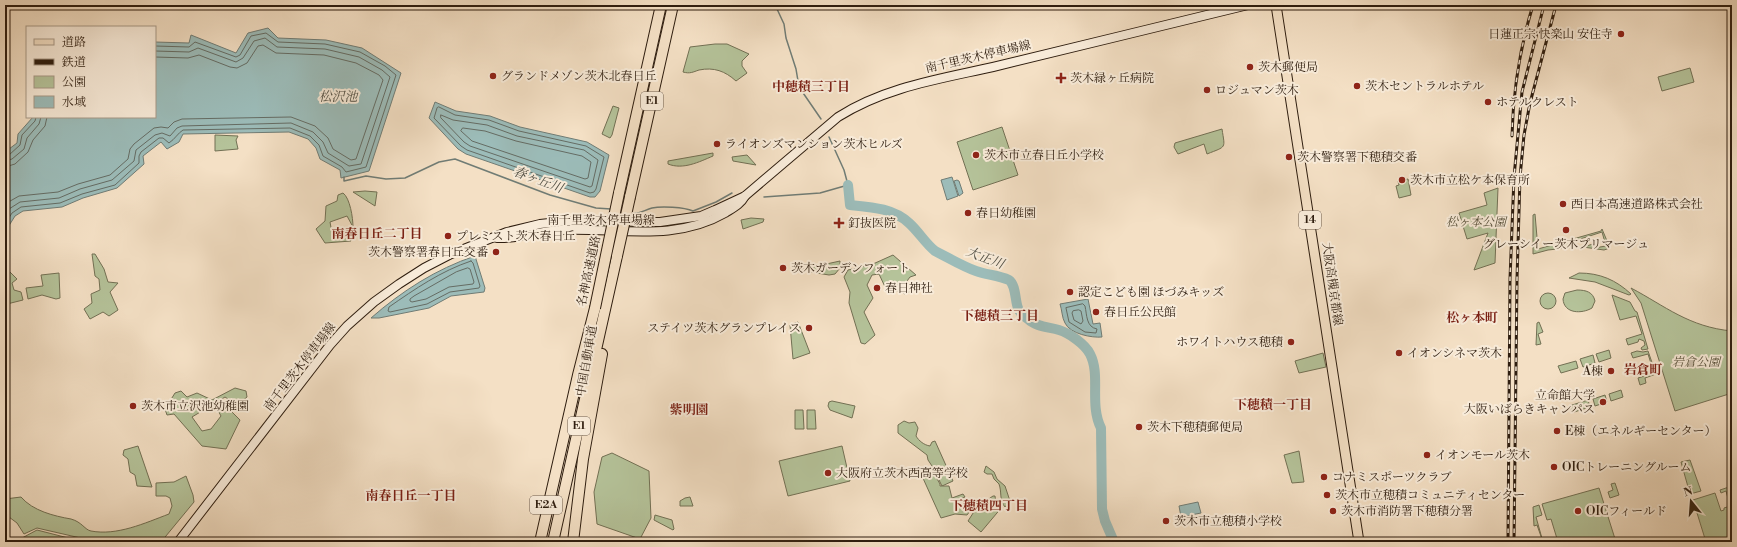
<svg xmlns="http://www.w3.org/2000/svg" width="1737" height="547" viewBox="0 0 1737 547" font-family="'Libre Bodoni','Noto Serif JP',serif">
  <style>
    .green { fill: #b5c39a; stroke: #727054 }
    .water { fill: #9cbcb9; stroke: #707c75 }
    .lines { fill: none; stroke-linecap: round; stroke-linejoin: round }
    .shore { stroke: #656c64; stroke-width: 1 }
    .stream { stroke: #707c75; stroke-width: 1.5 }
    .river { stroke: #9cbcb9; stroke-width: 10 }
    .secondary-casing { stroke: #2e1d0f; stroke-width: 10 }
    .primary-casing { stroke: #2e1d0f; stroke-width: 11 }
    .highway-casing { stroke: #2e1d0f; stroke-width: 12 }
    .secondary { stroke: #f8ebd9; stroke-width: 8 }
    .primary { stroke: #f4e0c5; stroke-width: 9 }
    .highway { stroke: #f4e0c5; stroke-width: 10 }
    .rail-casing { stroke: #2e1d0f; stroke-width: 3 }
    .rail { stroke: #f8ebd9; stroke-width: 1.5; stroke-dasharray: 4.5; stroke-linecap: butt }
    .highway-bridge-casing { stroke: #2e1d0f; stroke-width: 12; stroke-linecap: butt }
    .highway-bridge { stroke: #f4e0c5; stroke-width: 10 }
    .poi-dot { fill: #8f2418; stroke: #f8ebd9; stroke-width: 1.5 }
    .labels { text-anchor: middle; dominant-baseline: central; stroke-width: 4; stroke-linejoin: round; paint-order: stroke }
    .shield { fill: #f8ebd9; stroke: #6b5b4c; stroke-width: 1 }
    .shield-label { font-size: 11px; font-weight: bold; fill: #2e1d0f }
    .poi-label { font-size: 12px; fill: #2e1d0f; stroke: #f8ebd9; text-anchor: start }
    .street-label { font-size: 12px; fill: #2e1d0f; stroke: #f8ebd9 }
    .park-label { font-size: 12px; font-style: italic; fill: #564f39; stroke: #f8ebd9 }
    .neighbourhood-label { font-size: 13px; font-weight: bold; fill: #7a1f14; stroke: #f8ebd9 }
    .water-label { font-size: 13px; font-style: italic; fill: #4f4d42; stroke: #f8ebd9 }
  </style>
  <rect width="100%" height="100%" fill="#f4e0c5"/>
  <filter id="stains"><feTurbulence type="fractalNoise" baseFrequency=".005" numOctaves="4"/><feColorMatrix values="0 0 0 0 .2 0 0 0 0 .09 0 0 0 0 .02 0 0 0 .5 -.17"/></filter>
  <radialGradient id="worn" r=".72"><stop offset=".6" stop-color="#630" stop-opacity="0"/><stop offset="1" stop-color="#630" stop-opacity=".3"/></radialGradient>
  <!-- green -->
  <g class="green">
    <path d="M 715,44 L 727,44 L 749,54 L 742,61 L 742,66 L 747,73 L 736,81 C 725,71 714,67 699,70 C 693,72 690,74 683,72 L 690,47 Z"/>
    <polygon points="1690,68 1694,82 1662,91 1658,77"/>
    <polygon points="613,106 619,108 612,135 610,138 602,134"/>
    <polygon points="1002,127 1018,175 973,190 957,142"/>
    <path d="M 1222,129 C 1225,149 1227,146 1207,154 L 1204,144 L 1178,154 L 1174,147 L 1175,143 Z"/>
    <polygon points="215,135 238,136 236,140 238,149 215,151"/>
    <path d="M 713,153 L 713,156 C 699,162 683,170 668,164 L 668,161 Z"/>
    <polygon points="747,155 756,165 733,161 732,157"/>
    <polygon points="1408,179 1411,195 1399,198 1396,186 1399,185 1398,181"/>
    <polygon points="1498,188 1495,263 1474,270 1488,233 1467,239 1459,213 1487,205 1484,193"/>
    <polygon points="365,191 377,192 375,206 353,192"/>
    <path d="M 343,193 C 350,198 353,218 353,227 L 347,216 L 330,222 L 332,233 L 346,229 L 351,241 L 325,243 L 316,229 L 325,221 L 326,206 L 337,201 L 338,195 Z"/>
    <polygon points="1535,214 1538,249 1601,231 1602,229 1610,248 1604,250 1583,247 1593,244 1594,248 1606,246 1602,232 1574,241 1576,247 1548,250 1533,254 1533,215"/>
    <polygon points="703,218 688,224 662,228 515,234 549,226"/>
    <polygon points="751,218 764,219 763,222 743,229 741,220"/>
    <polygon points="92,254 95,254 104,269 108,282 118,283 110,292 118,310 109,316 103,312 90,319 84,309 92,303 91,294 100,290 99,279 95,276"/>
    <polygon points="893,255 916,275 910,277 907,281 912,291 904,294 900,290 890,293 886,289 879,274 872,275 867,285 873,298 864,312 875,335 865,344 861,343 849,303 850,292 844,277 848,270 873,264"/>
    <polygon points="840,261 840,268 835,274 829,275 799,270"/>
    <polygon points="10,272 17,279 12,283 14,290 21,292 23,300 7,304 5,303 5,275"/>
    <polygon points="59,273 60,298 56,299 42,295 28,299 26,288 43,286 41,275"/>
    <path d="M 1579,273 C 1600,273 1616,280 1631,294 L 1629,295 L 1595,282 L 1569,278 Z"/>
    <path d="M 1631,288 C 1665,306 1689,327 1732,331 L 1732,393 L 1675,411 L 1641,303 Z"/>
    <path d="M 1577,290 C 1586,290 1593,292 1595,301 L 1592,308 C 1582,314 1564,314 1563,299 L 1565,293 Z"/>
    <circle cx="1548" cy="301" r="8"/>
    <polygon points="1612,295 1630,302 1635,311 1637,312 1648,349 1642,350 1641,348 1645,345 1644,341 1639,339 1638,342 1628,345 1626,339 1642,334 1636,316 1620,320"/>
    <polygon points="798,322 810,353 793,359 790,325"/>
    <polygon points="1539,322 1543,332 1538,334 1541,344 1536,345 1537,323"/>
    <polygon points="1609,350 1611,358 1599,362 1596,354"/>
    <polygon points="1637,351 1643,352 1648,351 1656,374 1645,378 1646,383 1640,385 1638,378 1654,373 1648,354 1633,358 1631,353"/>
    <polygon points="1323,353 1326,367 1299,373 1295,361"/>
    <polygon points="1593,355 1595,363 1583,367 1580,359"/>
    <polygon points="1576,361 1578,368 1561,373 1558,366"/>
    <polygon points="235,388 246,391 247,397 241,402 231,401 225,397 192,417 202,431 211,429 221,416 216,407 223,403 240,420 226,449 202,446 174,414 167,415 165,409 175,393 181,391 187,397 197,393 212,400"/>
    <polygon points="1621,390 1623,397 1611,401 1609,394"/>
    <polygon points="1605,395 1607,402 1595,406 1593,399"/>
    <polygon points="1588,400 1590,407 1571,413 1569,406"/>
    <polygon points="832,401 855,406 852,418 830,410 828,406 829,402"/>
    <polygon points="795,410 803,410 804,429 795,429"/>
    <polygon points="807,410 815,410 816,429 807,429"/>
    <path d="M 904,421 L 909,423 L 915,422 L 918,428 L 916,436 C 919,441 924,445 930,446 L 932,442 L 935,441 L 953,481 L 942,486 L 934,470 L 939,468 L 934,469 L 928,460 L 927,455 L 898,433 L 898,425 Z"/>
    <polygon points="138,446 152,487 137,486 135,475 130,472 128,459 123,455 124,450"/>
    <polygon points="842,446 850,481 788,496 779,461"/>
    <polygon points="1299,451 1304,482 1292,483 1284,455"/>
    <polygon points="612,453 649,471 651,518 640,539 597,524 594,492 602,457"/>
    <polygon points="1690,460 1701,491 1690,494 1681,462"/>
    <path d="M 986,466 L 994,472 L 997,479 L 1005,486 L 1010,501 L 1005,507 C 999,500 1002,492 999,484 L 994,479 L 992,474 L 987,474 L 984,472 Z"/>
    <polygon points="932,470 940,484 940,486 949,486 952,498 963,494 965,497 958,500 961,507 968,504 973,507 967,515 955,514 941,518 922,476"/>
    <path d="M 186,476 L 193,495 L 194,502 L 161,542 L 98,542 L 37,528 L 24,534 L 17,523 L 5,514 L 5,499 L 21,497 C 33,511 54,516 71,519 C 82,522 85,530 91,531 C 117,536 145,523 169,514 L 172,506 L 170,498 L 166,496 L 156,496 L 156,483 L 174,482 Z"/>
    <polygon points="1615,483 1619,495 1610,498 1608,492 1613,490 1611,484"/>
    <polygon points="1732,486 1732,515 1730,515 1732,542 1706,542 1693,500 1715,493 1721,511 1724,510 1724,508 1730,506 1726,491 1721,493 1720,490"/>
    <polygon points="1599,488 1616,542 1558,542 1551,519 1547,520 1542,504"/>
    <polygon points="993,496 995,496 996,504 1002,507 981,532 968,521 977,507"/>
    <polygon points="690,497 693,506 680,506 680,501 685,498"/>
    <polygon points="1539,505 1542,515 1536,517 1543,542 1537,525 1534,526 1533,507"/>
    <polygon points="655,515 672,520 674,529 673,530 654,520"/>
    <polygon points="37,530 84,542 22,542 22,538"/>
  </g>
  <!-- water -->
  <g class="water">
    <polygon points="268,28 278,38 326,40 362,48 401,73 369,171 341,178 340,170 320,159 316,148 308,139 289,132 183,134 179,142 167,149 161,142 143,156 144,164 117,188 83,198 62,207 23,211 15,216 5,232 5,152 17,143 18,134 33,117 155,117 155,42 189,43 191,35 236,53 248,33"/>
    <polygon points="435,102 456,111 490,116 520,127 587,142 609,155 600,191 595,197 590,197 466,154 458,149 429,118"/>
    <polygon points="952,177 958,196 947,200 941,180"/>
    <polygon points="957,180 959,181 963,193 959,196 954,181"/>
    <path d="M 475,256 L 485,288 L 484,292 L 451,296 L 429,308 L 379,318 L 371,318 C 402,291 436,269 475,256 Z"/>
    <path d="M 1088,299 L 1093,324 L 1100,323 L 1102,337 C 1092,338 1070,334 1065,323 C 1062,318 1062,310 1060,304 Z"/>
    <polygon points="1198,502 1201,513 1181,517 1179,506"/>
  </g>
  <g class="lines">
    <!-- shore -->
    <g class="shore">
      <polygon points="439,107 455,115 489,120 519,131 586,146 604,157 596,189 594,192 590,193 467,150 461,146 434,118 437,108"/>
      <polygon points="441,115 453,120 487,125 517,136 584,150 598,160 592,186 590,187 470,146 464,142 441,118"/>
      <polygon points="463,128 485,131 516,141 582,156 591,162 588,178 585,179 472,141 461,131"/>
      <polyline points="5,156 9,155 20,145 22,135 35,121 36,117"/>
      <polyline points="5,161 12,159 24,149 27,138 39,124 41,117"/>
      <polyline points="5,167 15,164 28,152 33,140 45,126 47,117"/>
      <polyline points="5,204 19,196 58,192 78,184 110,175 128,159 130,149 134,144 154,128 161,127 168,128 174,122 182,119 291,117 315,126 328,138 333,149 351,160 356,159 383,80 379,75 356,63 324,55 276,53 263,45 258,46 247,63 237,68 230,67 199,55 188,58 155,57"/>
      <polyline points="5,214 9,209 20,202 59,198 80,189 112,180 134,161 136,150 155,135 162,133 170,136 177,128 182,126 291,123 313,132 323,142 328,153 349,166 361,164 390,77 382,70 359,57 325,49 277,47 265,38 254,41 243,58 236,62 198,48 189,52 155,51"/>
      <path d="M 5,224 L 12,213 L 21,207 L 60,203 L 82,194 L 115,185 L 139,163 L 139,156 L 141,152 L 159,138 L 163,138 L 169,143 C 175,139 178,133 183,130 L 290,128 L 310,136 L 319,145 L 323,156 L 342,167 L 346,172 L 366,167 L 396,75 L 385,66 L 360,52 L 325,44 L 278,42 L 266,33 L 251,36 L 240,55 L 236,57 L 195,42 L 189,47 L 155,46"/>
      <path d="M 471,261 L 473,263 L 480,286 L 479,288 L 450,292 L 427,304 L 390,312 L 388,311 L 389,307 C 415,289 441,271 471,261 Z"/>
      <polygon points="468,268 470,269 474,282 473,284 449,287 426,299 412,302 410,301 410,299 414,296 456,272"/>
      <path d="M 1083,304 L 1085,306 C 1087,315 1086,327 1097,329 L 1096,333 L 1085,332 L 1069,322 L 1066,308 Z"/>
      <polygon points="1079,310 1081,311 1083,321 1081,324 1074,320 1072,313 1073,311"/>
    </g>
    <!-- stream -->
    <g class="stream">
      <polyline points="772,5 777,9 784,24 786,38 796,69 799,87 821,119"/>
      <polyline points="344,177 344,181 366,176 386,179 405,178 439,162 455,159 550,195 596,208 611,209"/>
      <polyline points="764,197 820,193 848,185 844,170 829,137"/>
      <path d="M 630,213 C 639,215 644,210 652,208 C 661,206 684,207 693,211 L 716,202 L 732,193"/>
    </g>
    <!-- river -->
    <path class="river" d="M 848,185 L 850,205 C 871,207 893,208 909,223 C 919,232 925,243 935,251 C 949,258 962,266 976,271 C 987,275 998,275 1009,280 C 1016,285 1015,301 1018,308 C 1019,312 1025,317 1028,319 C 1036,327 1049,327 1059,330 C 1069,333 1085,344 1090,354 C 1101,375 1089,404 1101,428 L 1102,509 L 1105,521 L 1114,542"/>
    <defs>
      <g id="secondary">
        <path d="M 497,238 C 518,239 539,231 560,230 C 616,227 673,243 725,213 C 733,208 740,205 745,196"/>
        <path d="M 178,542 L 330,345 L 347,326 L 374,302 L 399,284 L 424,268 L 451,254 L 507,232 L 540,224 L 559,222 L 604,220 L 636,222 L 660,222 L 701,216 L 715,210 L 745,196 L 838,117 C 885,87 940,79 993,67 C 1078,47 1163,25 1248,5"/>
      </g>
      <polyline id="primary" points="1276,5 1359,542"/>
      <g id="highway">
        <polyline points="619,193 661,5"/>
        <polyline points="630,197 673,5"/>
        <polyline points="540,542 578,375 595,308"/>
        <polyline points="553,542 617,256"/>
        <polyline points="573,542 583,459 602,354"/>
      </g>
    </defs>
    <!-- secondary casing -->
    <use href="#secondary" class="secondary-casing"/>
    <!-- primary casing -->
    <use href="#primary" class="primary-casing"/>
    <!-- highway casing -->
    <use href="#highway" class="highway-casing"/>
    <!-- secondary -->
    <use href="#secondary" class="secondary"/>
    <!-- primary -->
    <use href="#primary" class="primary"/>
    <!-- highway -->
    <use href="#highway" class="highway"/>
    <defs>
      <g id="rail">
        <path d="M 1512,136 C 1513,92 1520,47 1533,5"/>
        <polyline points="1508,542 1510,279 1514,177 1522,92 1544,5"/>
        <polyline points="1514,542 1517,279 1520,177 1524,135 1530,103 1556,5"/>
      </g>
    </defs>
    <!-- rail casing -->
    <use href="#rail" class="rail-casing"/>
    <!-- rail -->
    <use href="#rail" class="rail"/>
    <defs>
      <g id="highway-bridge">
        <polyline points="617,256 630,197"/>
        <polyline points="595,308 619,193"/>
      </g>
    </defs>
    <!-- highway-bridge casing -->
    <use href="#highway-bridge" class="highway-bridge-casing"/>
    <!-- highway-bridge -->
    <use href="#highway-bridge" class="highway-bridge"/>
  </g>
  <!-- markers -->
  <g class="poi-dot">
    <circle cx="1621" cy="34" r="4"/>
    <circle cx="1250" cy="67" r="4"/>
    <circle cx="493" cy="76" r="4"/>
    <path d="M1059 72h4v4h4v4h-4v4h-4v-4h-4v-4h4z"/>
    <circle cx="1357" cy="86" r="4"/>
    <circle cx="1207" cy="90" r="4"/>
    <circle cx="1488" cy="102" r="4"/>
    <circle cx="717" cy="144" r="4"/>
    <circle cx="976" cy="155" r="4"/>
    <circle cx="1289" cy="157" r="4"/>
    <circle cx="1402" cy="180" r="4"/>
    <circle cx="1563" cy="204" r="4"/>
    <circle cx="968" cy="213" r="4"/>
    <path d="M837 217h4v4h4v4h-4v4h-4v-4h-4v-4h4z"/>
    <circle cx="1566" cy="230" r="4"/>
    <circle cx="448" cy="236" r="4"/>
    <circle cx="496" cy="252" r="4"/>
    <circle cx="783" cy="268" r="4"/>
    <circle cx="877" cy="288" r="4"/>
    <circle cx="1070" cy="292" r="4"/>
    <circle cx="1096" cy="312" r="4"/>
    <circle cx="809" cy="328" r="4"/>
    <circle cx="1291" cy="342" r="4"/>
    <circle cx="1399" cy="353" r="4"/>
    <circle cx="1611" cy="371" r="4"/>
    <circle cx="1603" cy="402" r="4"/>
    <circle cx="133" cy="406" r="4"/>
    <circle cx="1139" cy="427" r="4"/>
    <circle cx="1557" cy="431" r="4"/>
    <circle cx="1427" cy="455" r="4"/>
    <circle cx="1554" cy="467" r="4"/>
    <circle cx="828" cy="473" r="4"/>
    <circle cx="1324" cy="477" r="4"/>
    <circle cx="1327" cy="495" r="4"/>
    <circle cx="1333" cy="511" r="4"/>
    <circle cx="1578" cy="511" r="4"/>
    <circle cx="1166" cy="521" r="4"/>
  </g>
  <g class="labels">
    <!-- shield labels -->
    <g class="shield">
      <rect x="641" y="92" width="22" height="18" rx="3"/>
      <rect x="1299" y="211" width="22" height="18" rx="3"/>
      <rect x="568" y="417" width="22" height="18" rx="3"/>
      <rect x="530" y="496" width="32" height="18" rx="3"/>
    </g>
    <g class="shield-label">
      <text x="652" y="101">E1</text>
      <text x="1310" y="220">14</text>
      <text x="579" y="426">E1</text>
      <text x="546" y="505">E2A</text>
    </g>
    <!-- poi labels -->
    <g class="poi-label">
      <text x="1613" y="34" text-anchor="end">日蓮正宗 快楽山 安住寺</text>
      <text x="1258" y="67">茨木郵便局</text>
      <text x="501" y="76">グランドメゾン茨木北春日丘</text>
      <text x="1070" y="78">茨木緑ヶ丘病院</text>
      <text x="1365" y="86">茨木セントラルホテル</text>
      <text x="1215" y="90">ロジュマン茨木</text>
      <text x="1496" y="102">ホテルクレスト</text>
      <text x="725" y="144">ライオンズマンション茨木ヒルズ</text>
      <text x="984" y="155">茨木市立春日丘小学校</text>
      <text x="1297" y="157">茨木警察署下穂積交番</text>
      <text x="1410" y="180">茨木市立松ケ本保育所</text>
      <text x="1571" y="204">西日本高速道路株式会社</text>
      <text x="976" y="213">春日幼稚園</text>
      <text x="848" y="223">釘抜医院</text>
      <text x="456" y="236">プレミスト茨木春日丘</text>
      <text x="1566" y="244" text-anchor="middle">グレーシイー茨木プリマージュ</text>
      <text x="488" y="252" text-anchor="end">茨木警察署春日丘交番</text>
      <text x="791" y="268">茨木ガーデンフォート</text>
      <text x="885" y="288">春日神社</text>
      <text x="1078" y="292">認定こども園 ほづみキッズ</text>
      <text x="1104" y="312">春日丘公民館</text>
      <text x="801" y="328" text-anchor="end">ステイツ茨木グランプレイス</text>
      <text x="1283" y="342" text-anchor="end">ホワイトハウス穂積</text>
      <text x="1407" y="353">イオンシネマ茨木</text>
      <text x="1603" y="371" text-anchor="end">A棟</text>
      <text x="1595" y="395" text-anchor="end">立命館大学<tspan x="1595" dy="14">大阪いばらきキャンパス</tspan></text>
      <text x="141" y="406">茨木市立沢池幼稚園</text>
      <text x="1147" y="427">茨木下穂積郵便局</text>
      <text x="1565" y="431">E棟（エネルギーセンター）</text>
      <text x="1435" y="455">イオンモール茨木</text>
      <text x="1562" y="467">OICトレーニングルーム</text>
      <text x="836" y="473">大阪府立茨木西高等学校</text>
      <text x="1332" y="477">コナミスポーツクラブ</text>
      <text x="1335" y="495">茨木市立穂積コミュニティセンター</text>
      <text x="1341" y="511">茨木市消防署下穂積分署</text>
      <text x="1586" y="511">OICフィールド</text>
      <text x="1174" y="521">茨木市立穂積小学校</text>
    </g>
    <!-- street labels -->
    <g class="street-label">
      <text transform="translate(978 57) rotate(-13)">南千里茨木停車場線</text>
      <text x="601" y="220">南千里茨木停車場線</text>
      <text transform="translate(589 271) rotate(-78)">名神高速道路</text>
      <text transform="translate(1332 284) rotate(82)">大阪高槻京都線</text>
      <text transform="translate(587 361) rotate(-80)">中国自動車道</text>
      <text transform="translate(300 367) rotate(-52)">南千里茨木停車場線</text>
    </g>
    <!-- park labels -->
    <g class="park-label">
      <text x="1476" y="222">松ヶ本公園</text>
      <text x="1696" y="362">岩倉公園</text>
    </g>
    <!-- neighbourhood labels -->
    <g class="neighbourhood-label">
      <text x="811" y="87">中穂積三丁目</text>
      <text x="377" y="234">南春日丘二丁目</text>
      <text x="1000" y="316">下穂積三丁目</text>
      <text x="1472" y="318">松ヶ本町</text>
      <text x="1643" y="370">岩倉町</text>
      <text x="1273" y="405">下穂積一丁目</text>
      <text x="689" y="410">紫明園</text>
      <text x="411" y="496">南春日丘一丁目</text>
      <text x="989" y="506">下穂積四丁目</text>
    </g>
    <!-- water labels -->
    <g class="water-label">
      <text x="338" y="97">松沢池</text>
      <text transform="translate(538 180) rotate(20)">春ヶ丘川</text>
      <text transform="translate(985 258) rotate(21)">大正川</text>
    </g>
  </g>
  <!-- margin -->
  <rect width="1737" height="547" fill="none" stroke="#f4e0c5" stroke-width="20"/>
  <rect x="6" y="6" width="1725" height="535" fill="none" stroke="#2e1d0f" stroke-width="2"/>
  <rect x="10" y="10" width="1717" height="527" fill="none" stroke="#2e1d0f"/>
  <!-- legend -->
  <rect x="26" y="26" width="130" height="92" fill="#f8ebd9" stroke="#a79988"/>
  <rect x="34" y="39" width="20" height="6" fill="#f4e0c5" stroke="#a79988"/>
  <text x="62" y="46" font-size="12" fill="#2e1d0f">道路</text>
  <rect x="34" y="59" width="20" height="6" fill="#2e1d0f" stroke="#a79988"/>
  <text x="62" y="66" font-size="12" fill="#2e1d0f">鉄道</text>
  <rect x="34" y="76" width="20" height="12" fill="#b5c39a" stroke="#a79988"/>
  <text x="62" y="86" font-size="12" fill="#2e1d0f">公園</text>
  <rect x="34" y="96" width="20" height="12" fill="#9cbcb9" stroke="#a79988"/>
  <text x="62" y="106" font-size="12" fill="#2e1d0f">水域</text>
  <!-- north arrow -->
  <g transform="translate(1691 501) rotate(343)" stroke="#f8ebd9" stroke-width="3" paint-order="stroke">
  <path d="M0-3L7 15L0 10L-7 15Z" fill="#2e1d0f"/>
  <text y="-6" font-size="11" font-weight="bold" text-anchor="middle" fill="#2e1d0f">N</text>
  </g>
  <rect width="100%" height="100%" filter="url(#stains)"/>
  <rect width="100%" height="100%" fill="url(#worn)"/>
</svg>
